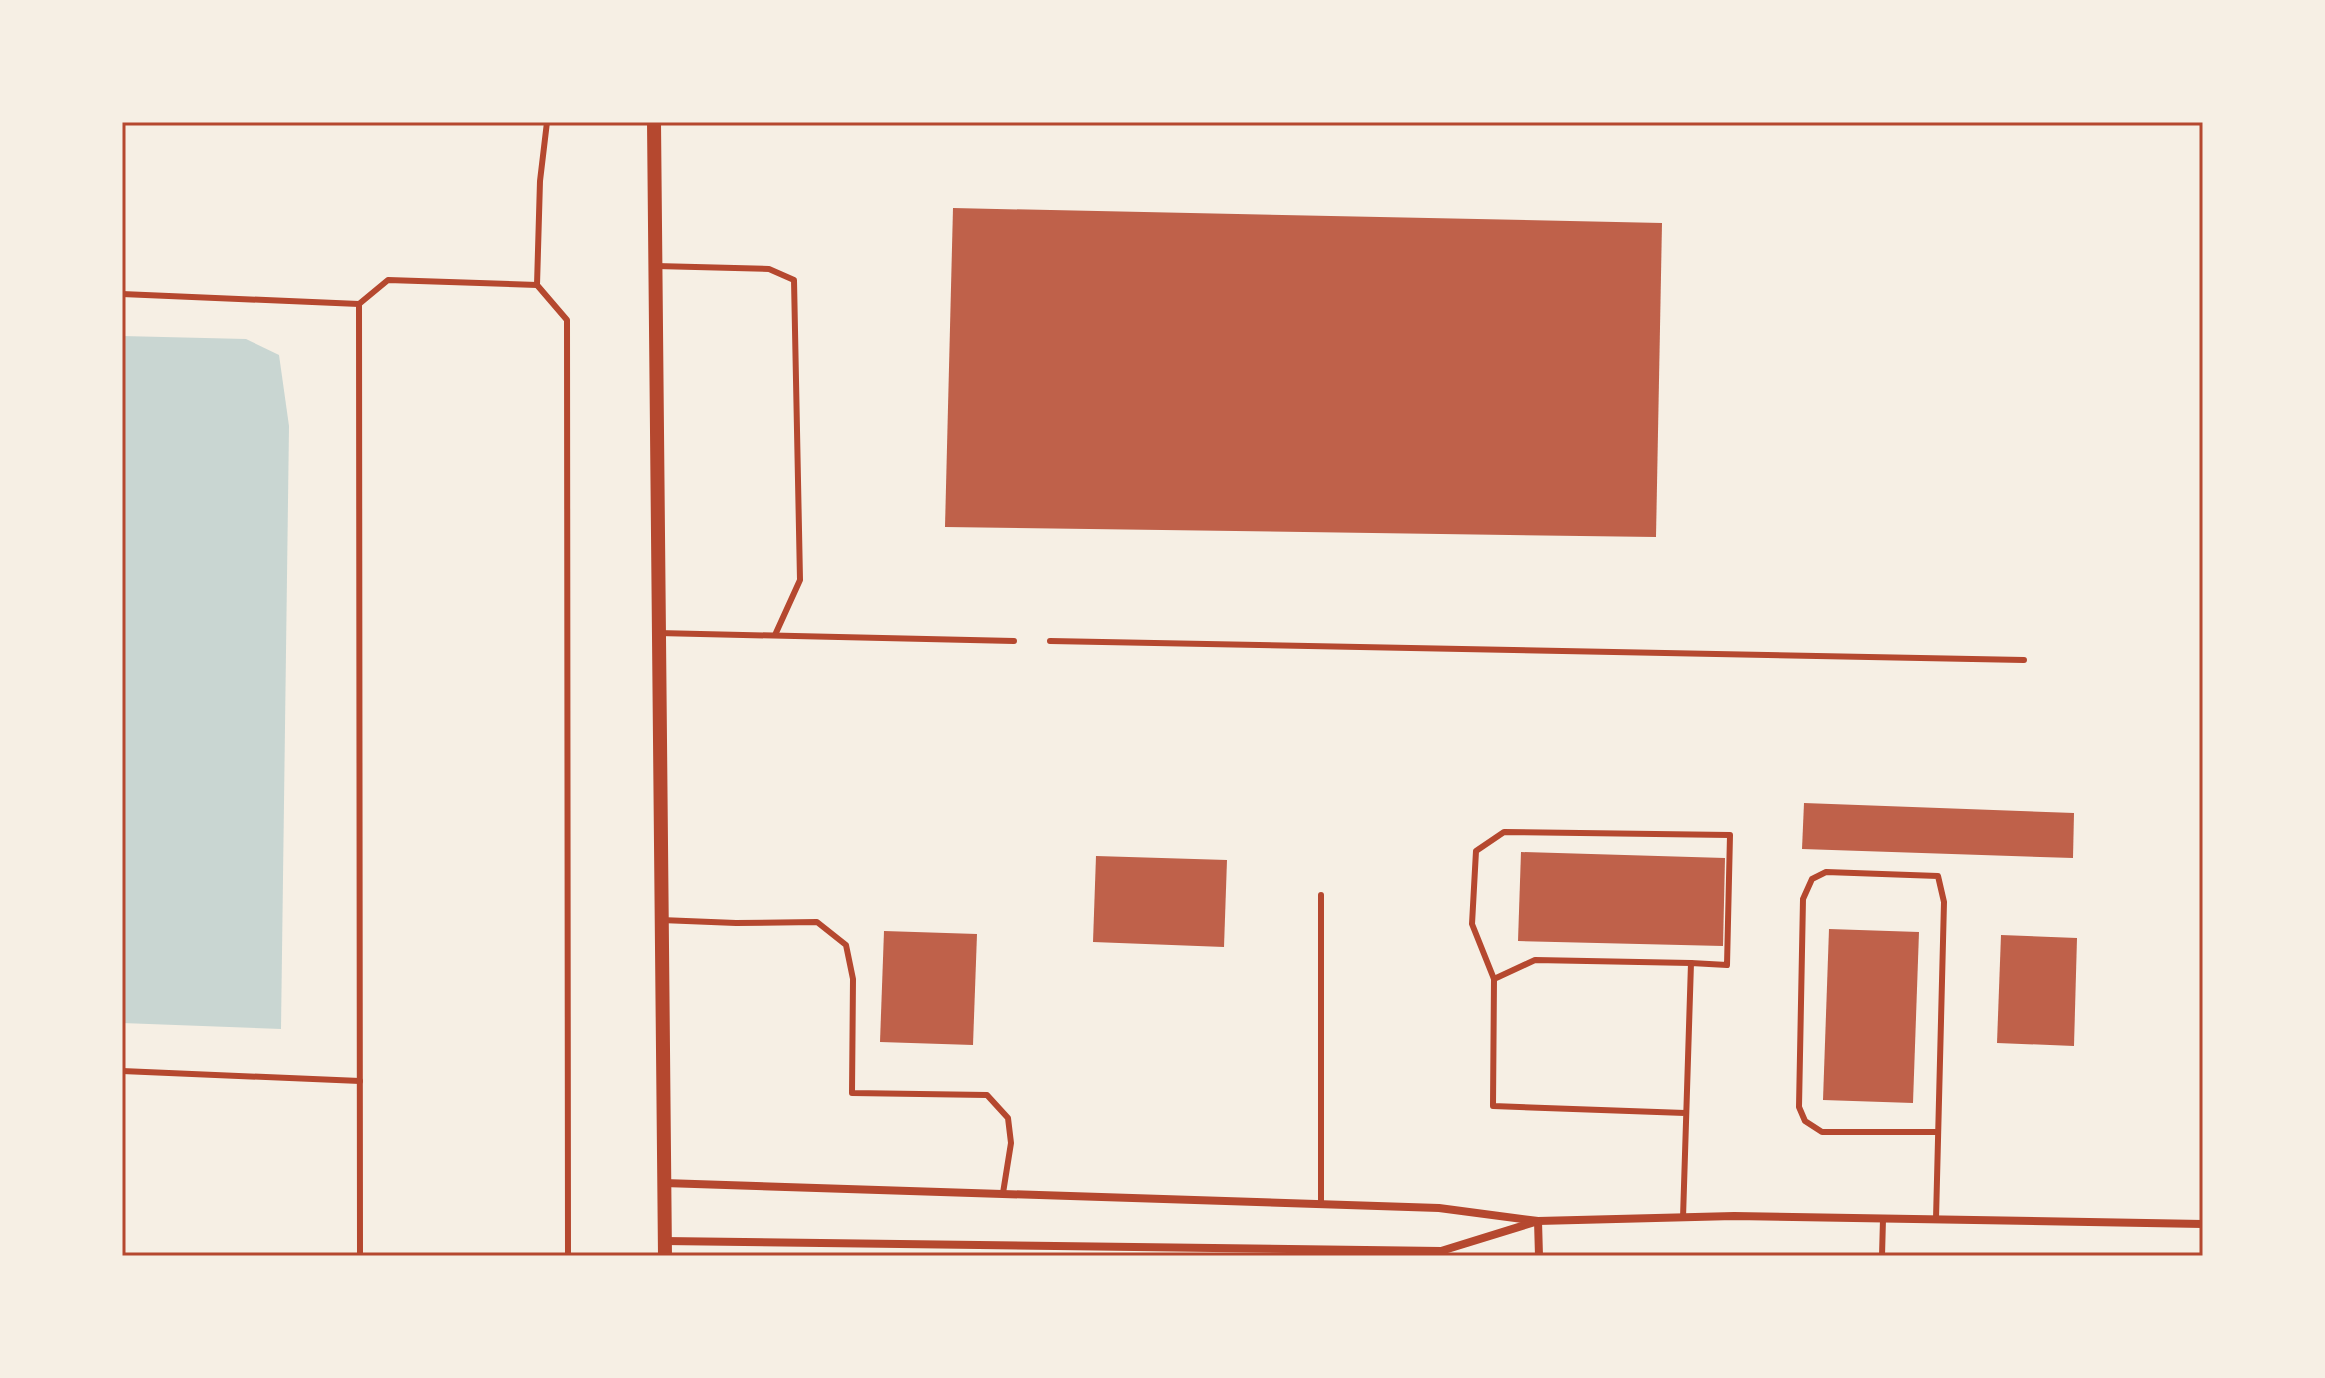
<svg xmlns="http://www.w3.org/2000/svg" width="2325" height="1378" viewBox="0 0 2325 1378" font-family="Manrope,sans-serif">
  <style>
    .water { fill: #c9d6d2 }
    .building { fill: #bf614a }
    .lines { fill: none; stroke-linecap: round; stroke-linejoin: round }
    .service { stroke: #b5482f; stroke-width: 6 }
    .minor { stroke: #b5482f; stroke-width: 8 }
    .tertiary { stroke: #b5482f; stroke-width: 14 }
    .neatline { fill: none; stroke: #b5482f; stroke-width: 3 }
  </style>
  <rect width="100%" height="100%" fill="#f6efe4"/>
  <!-- water -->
  <polygon class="water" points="122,336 246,339 279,355 289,426 281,1029 122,1023"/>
  <!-- building -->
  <g class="building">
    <polygon points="953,208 1662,223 1656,537 945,527"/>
    <polygon points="1804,803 2074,813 2073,858 1802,849"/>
    <polygon points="1521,852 1725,858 1723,946 1518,941"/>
    <polygon points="1096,856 1227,860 1224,947 1093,942"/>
    <polygon points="1829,929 1919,932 1913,1103 1823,1100"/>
    <polygon points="884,931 977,934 973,1045 880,1042"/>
    <polygon points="2001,935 2077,938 2074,1046 1997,1043"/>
  </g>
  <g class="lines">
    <!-- service -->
    <g class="service">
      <polyline points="547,122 540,181 537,285 567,320 568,1256"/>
      <polyline points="656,266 769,269 794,280 800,580 775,635"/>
      <polyline points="122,294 359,304"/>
      <polyline points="658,633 1014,641"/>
      <polyline points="1050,641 2024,660"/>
      <polyline points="1321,895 1321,1204"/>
      <polyline points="661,920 736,923 817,922 846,945 853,979 852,1093 987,1095 1008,1118 1011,1143 1003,1193"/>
      <polyline points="1494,979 1535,960 1691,963"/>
      <polyline points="122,1071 360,1081"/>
      <polyline points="1683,1218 1691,963 1727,965 1730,835 1504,832 1476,851 1472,924 1494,979 1493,1106 1685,1113"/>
      <polyline points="1936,1219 1944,902 1938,876 1826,872 1812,879 1803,899 1799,1107 1805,1121 1822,1132 1937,1132"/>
      <polyline points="360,1256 359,304 388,280 537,285"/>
      <polyline points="1882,1256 1883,1219"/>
    </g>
    <!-- minor -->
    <g class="minor">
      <polyline points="664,1183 1439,1208 1538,1221 1734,1216 2203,1224"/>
      <polyline points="1538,1221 1539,1256"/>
      <polyline points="664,1241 1441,1251 1535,1222"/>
    </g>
    <!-- tertiary -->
    <polyline class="tertiary" points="654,122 665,1256"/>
  </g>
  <!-- border -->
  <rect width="2325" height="1378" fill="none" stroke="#f6efe4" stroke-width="248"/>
  <rect x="124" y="124" width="2077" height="1130" class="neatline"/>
</svg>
